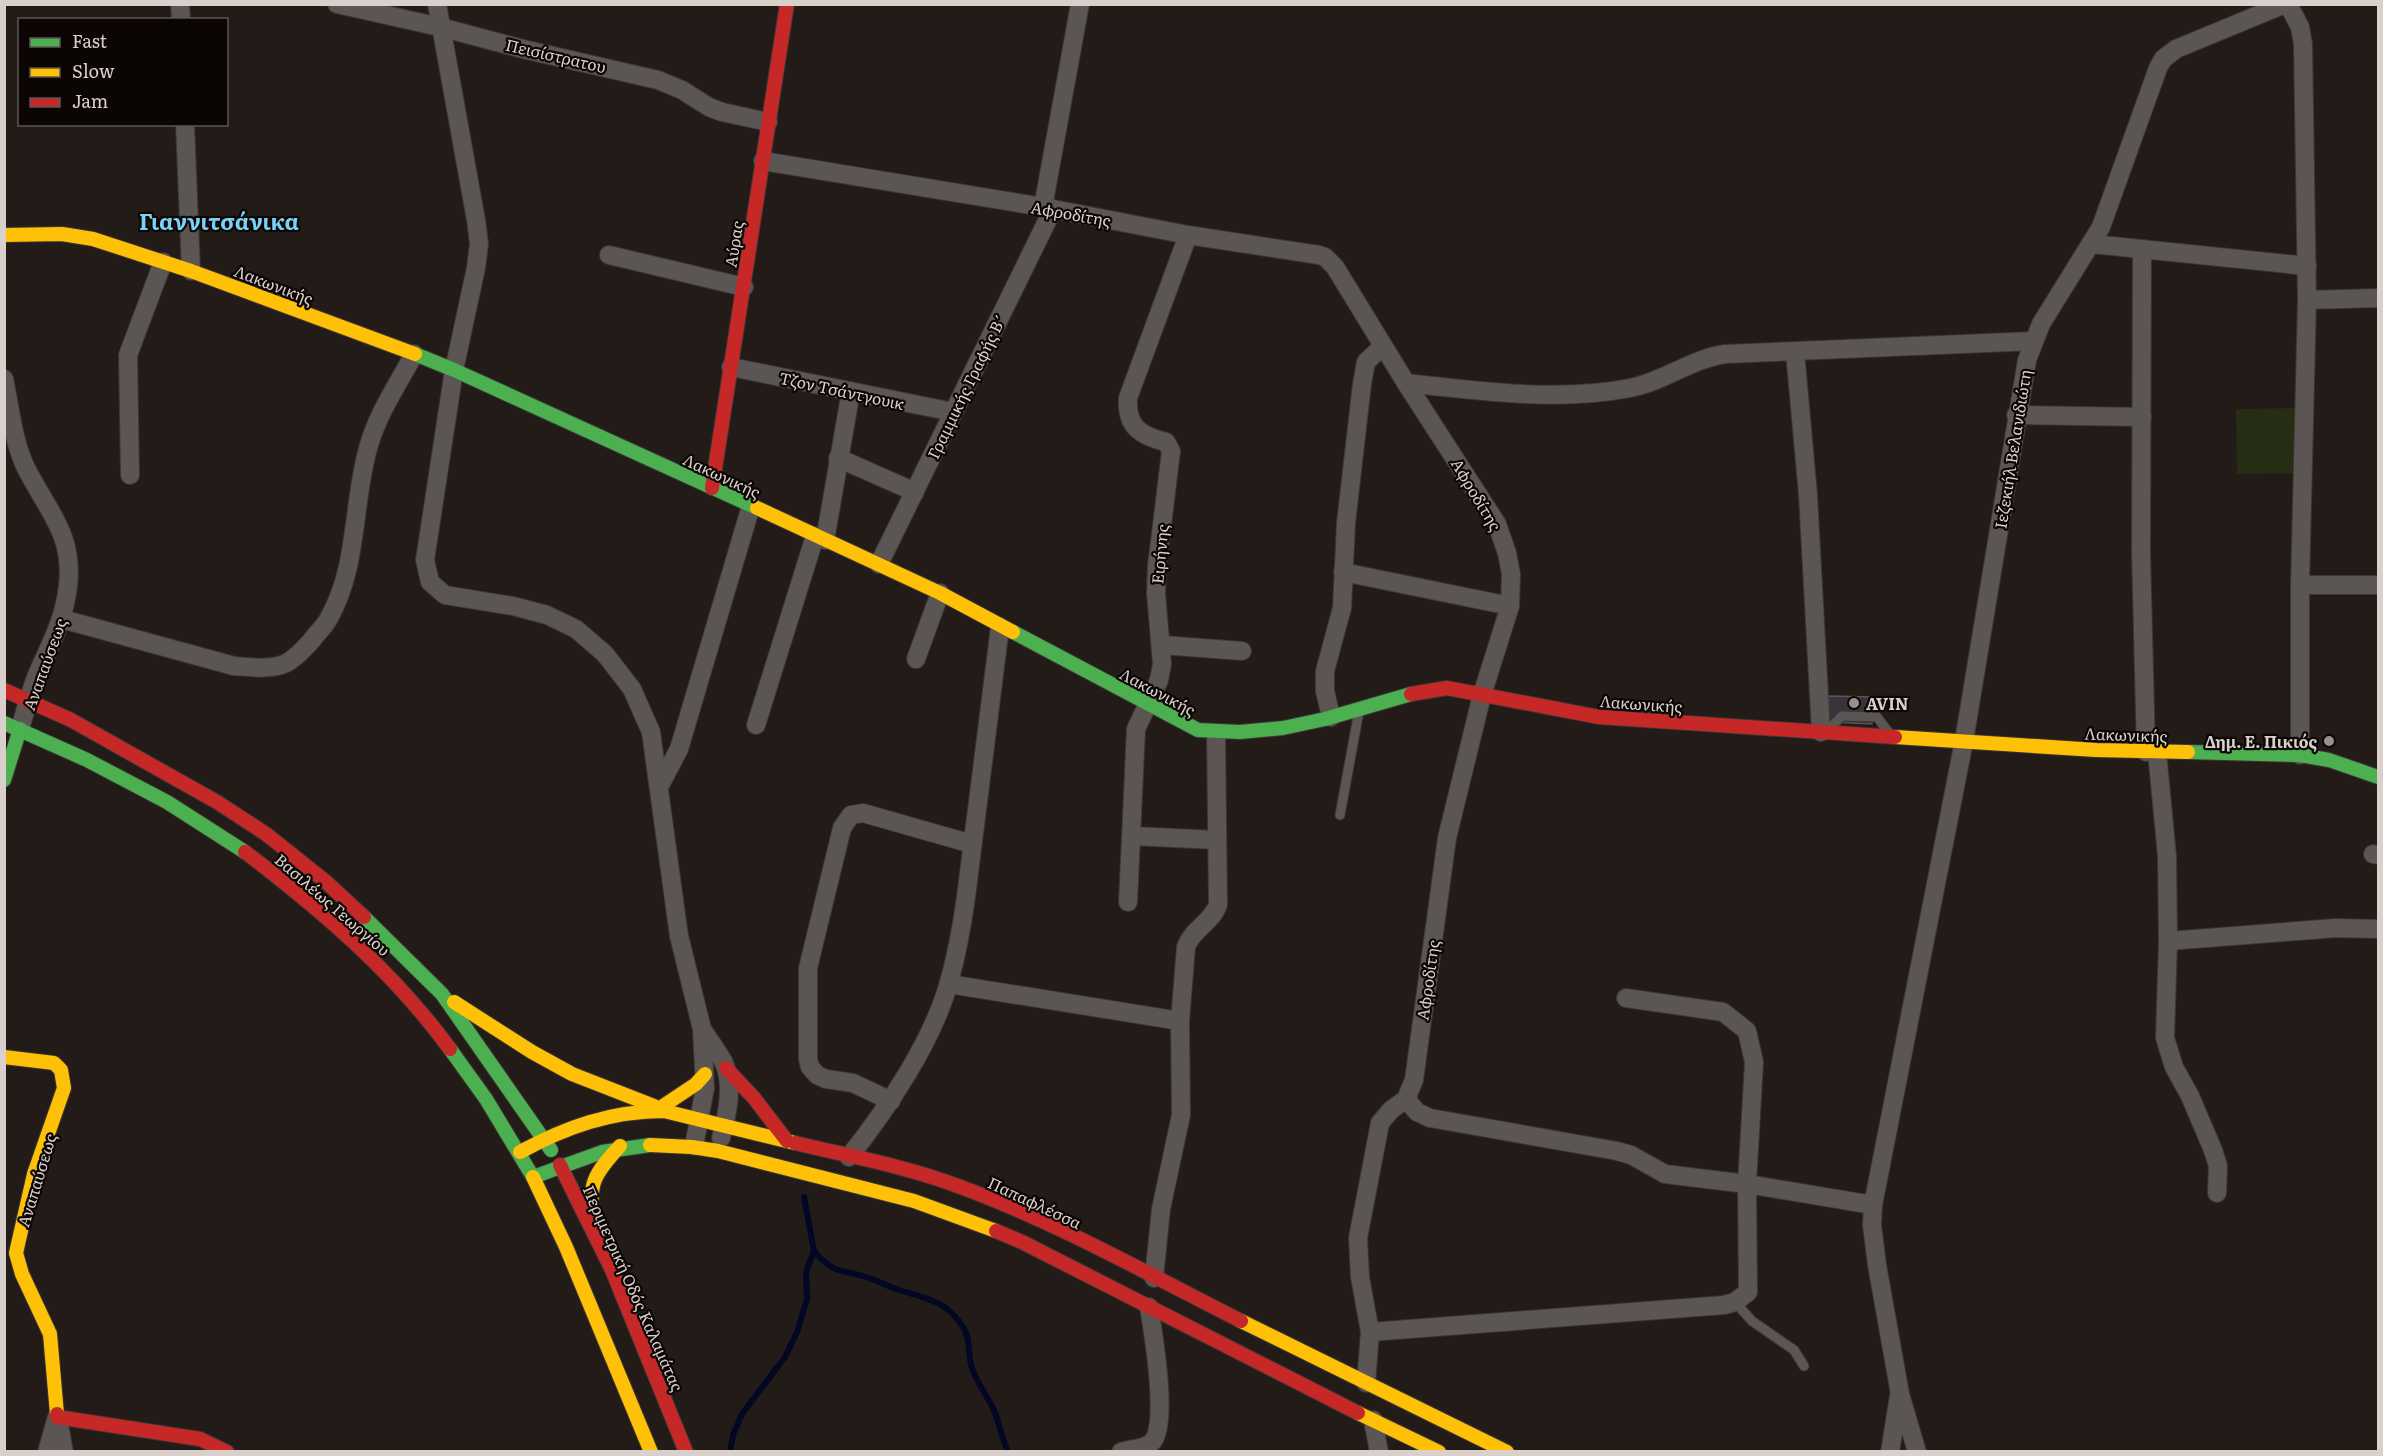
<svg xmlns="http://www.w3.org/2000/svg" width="2383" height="1456" viewBox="0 0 2383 1456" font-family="Literata,serif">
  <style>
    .green { fill: #262d15 }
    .shadow { fill: #0007 }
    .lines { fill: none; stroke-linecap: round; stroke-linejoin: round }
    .stream { stroke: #030723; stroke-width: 6 }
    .building { fill: #37333a; stroke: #585556; stroke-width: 1.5 }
    .lane-casing { stroke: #3c3634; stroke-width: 11 }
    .street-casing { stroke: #3c3634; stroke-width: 20 }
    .fast-casing { stroke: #3c3634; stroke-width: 16 }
    .slow-casing { stroke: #3c3634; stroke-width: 16 }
    .jam-casing { stroke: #3c3634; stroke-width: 16 }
    .lane { stroke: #5b5553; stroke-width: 9 }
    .street { stroke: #5b5553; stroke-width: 18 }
    .fast { stroke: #4caf50; stroke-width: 14 }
    .slow { stroke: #ffc107; stroke-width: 14 }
    .jam { stroke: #c62828; stroke-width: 14 }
    .poi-dot { fill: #99908c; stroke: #0b0604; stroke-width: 2 }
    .labels { text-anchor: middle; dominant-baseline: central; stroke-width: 4.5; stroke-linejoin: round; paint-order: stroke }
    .street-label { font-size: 16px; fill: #d9cfcb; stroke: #0b0604 }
    .poi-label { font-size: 16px; font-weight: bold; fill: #d9cfcb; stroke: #0b0604; text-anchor: start }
    .district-label { font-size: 22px; font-weight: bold; fill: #7ad2f8; stroke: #0b0604 }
  </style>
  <rect width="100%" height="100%" fill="#221b18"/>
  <!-- green -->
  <polygon class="green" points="2296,408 2296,473 2237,474 2236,409"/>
  <!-- shadow -->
  <polygon class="shadow" points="1873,699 1876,701 1876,725 1833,723"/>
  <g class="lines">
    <!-- stream -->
    <g class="stream">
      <path d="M 814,1251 C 834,1275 842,1269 869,1278 C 879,1281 889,1287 899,1290 C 925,1298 944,1300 961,1324 C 972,1338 967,1353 972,1368 C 977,1383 986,1394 993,1408 C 999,1422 1002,1438 1008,1452"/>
      <polyline points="730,1452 733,1435 742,1414 785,1357 797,1332 807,1299 806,1272 814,1251 804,1197"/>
    </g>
  </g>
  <!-- building -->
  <polygon class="building" points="1829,696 1873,697 1872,724 1828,722"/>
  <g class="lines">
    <defs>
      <g id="lane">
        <polyline points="1829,729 1842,716 1877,717 1889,733"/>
        <polyline points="1340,815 1359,711"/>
        <polyline points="1735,1302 1752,1321 1794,1350 1804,1366"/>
      </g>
      <g id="street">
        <polyline points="180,4 181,20"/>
        <polyline points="337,4 440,27 523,49 658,80 682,90 709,107 722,112 768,122"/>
        <polyline points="437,4 476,220 479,244 476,268 454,370 425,560 430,582 445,595 513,606 547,615 576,629 605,654 632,689 651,732 679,936 702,1029 705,1088 694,1146"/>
        <polyline points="2288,4 2300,27 2303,44 2307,300 2300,585 2300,755"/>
        <polyline points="185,124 191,271"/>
        <polyline points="763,161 1043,207 1188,235 1319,255 1325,257 1335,267 1406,383 1497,524 1507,553 1511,574 1510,606 1482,695 1447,838 1414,1080 1406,1099 1391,1110 1380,1123 1358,1238 1360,1277 1370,1332 1366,1383"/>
        <polyline points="1043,207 1080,4"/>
        <polyline points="2092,244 2307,266"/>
        <polyline points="2142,249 2141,553 2146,752"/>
        <polyline points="609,255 744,287"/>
        <polyline points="2307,300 2378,298"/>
        <polyline points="1795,352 1808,495 1821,732"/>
        <polyline points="731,367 953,412"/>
        <path d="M 4,379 C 10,407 13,441 26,468 C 47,510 74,534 68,586 C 64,619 53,639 40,668 C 31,687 26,709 20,729"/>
        <path d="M 1406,383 C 1477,391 1559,402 1630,388 C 1663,382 1691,359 1725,354 L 2034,341"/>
        <polyline points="2016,415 2142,417"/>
        <polyline points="838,458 915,492"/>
        <polyline points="130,475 128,355 163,262"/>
        <polyline points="825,540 851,391"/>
        <polyline points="879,564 1053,209"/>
        <polyline points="1343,572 1510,606"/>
        <polyline points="2300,585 2378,585"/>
        <path d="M 62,619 L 234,666 C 250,667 269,670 284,664 C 294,660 305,648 312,640 C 317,633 325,626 329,618 C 359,565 352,501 369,445 C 378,413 398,384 414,354"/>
        <polyline points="1162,645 1242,651"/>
        <polyline points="916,659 940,593"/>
        <polyline points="1331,717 1325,691 1325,671 1342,608 1346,523 1362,384 1366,362 1383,346"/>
        <polyline points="756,725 815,536"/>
        <polyline points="2157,752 2167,856 2168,941 2165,1038 2174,1067 2190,1096 2213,1150 2218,1166 2217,1193"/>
        <polyline points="659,787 679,749 751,506"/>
        <polyline points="1132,836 1217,840"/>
        <polyline points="2373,854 2378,855"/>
        <path d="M 1128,902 L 1136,729 L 1159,680 L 1162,664 L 1156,593 L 1157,566 L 1171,451 L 1166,442 C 1141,436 1126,427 1128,398 L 1188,235"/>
        <polyline points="2168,941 2336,928 2378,929"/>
        <polyline points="949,984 1180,1021"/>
        <path d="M 704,1032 C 710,1042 720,1054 724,1063 C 734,1086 727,1115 721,1138"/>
        <polyline points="1406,1099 1417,1112 1430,1118 1617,1151 1631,1155 1665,1174 1747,1184 1873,1205"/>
        <polyline points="891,1101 853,1083 826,1079 817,1075 810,1067 808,1059 808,968 842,828 851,815 863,813 972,844"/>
        <path d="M 849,1157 C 887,1109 933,1041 949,982 C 957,954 962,926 966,897 L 1000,627"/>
        <path d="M 1154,1278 L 1161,1209 L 1181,1115 L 1180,1021 L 1186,947 C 1192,929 1213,922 1218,904 L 1216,733"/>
        <polyline points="1370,1332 1724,1305 1735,1302 1748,1292 1747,1184 1754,1062 1747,1031 1723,1012 1626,998"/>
        <polyline points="58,1419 64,1452"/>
        <polyline points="1373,1420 1379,1452"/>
        <polyline points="47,1452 57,1417"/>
        <path d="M 1121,1452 C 1130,1449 1145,1449 1152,1442 C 1169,1426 1153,1332 1149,1307"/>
        <polyline points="1890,1452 1899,1396"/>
        <polyline points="1917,1452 1900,1394 1877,1265 1872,1225 1873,1205 1964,741 2027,360 2041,324 2101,227 2158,68 2163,59 2176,49 2285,4"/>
      </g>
      <g id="fast">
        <polyline points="415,354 454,370 757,508"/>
        <polyline points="1013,632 1198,730 1240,732 1283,728 1325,719 1411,694"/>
        <polyline points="4,723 87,760 167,802 245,852"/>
        <polyline points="2188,752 2300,755 2329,760 2378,777"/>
        <polyline points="4,780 20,729"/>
        <polyline points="364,917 442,994 551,1150"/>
        <polyline points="450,1049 486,1099 533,1177 602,1152 650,1145"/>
      </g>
      <g id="slow">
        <polyline points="4,235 62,234 93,239 191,271 415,354"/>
        <polyline points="757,508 940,593 1013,632"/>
        <polyline points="1895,737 2096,750 2188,752"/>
        <polyline points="454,1002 532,1052 572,1074 654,1106"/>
        <polyline points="4,1057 54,1063 61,1070 64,1088 34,1174 16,1253 22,1274 50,1334 57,1414"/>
        <polyline points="660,1108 696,1084 705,1074"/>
        <polyline points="650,1145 692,1147 718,1151 914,1201 996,1231"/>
        <path d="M 520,1152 C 566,1127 611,1111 664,1111 L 795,1143"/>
        <polyline points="533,1177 566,1247 651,1452"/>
        <path d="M 595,1222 C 586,1185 595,1173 620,1146"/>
        <polyline points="1241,1321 1507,1452"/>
        <polyline points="1358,1413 1439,1452"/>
      </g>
      <g id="jam">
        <polyline points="712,488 787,4"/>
        <polyline points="4,690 71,720 217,802 266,834 325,881 364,917"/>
        <polyline points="1411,694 1447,688 1599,717 1895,737"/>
        <path d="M 245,852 C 321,910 393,971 450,1049"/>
        <polyline points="726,1068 754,1098 787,1141"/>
        <path d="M 795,1143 C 849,1156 905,1166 958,1186 C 1056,1222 1148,1274 1241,1321"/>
        <polyline points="560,1165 612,1270 686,1452"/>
        <polyline points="996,1231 1022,1242 1358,1413"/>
        <polyline points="57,1414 57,1417 200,1439 227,1452"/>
      </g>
    </defs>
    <!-- lane casing -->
    <use href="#lane" class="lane-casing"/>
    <!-- street casing -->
    <use href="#street" class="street-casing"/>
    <!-- fast casing -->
    <use href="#fast" class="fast-casing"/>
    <!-- slow casing -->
    <use href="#slow" class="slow-casing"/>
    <!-- jam casing -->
    <use href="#jam" class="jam-casing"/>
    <!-- lane -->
    <use href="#lane" class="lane"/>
    <!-- street -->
    <use href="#street" class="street"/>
    <!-- fast -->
    <use href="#fast" class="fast"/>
    <!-- slow -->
    <use href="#slow" class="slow"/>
    <!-- jam -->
    <use href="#jam" class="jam"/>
  </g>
  <!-- markers -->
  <g class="poi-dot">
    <circle cx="1854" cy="703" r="6"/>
    <circle cx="2329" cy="741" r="6"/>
  </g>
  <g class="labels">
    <!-- street labels -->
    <g class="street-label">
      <text transform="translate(556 55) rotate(13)">Πεισίστρατου</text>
      <text transform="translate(1071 213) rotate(10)">Αφροδίτης</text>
      <text transform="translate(733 244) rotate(-81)">Αύρας</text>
      <text transform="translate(274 284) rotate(21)">Λακωνικής</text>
      <text transform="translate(966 386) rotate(-64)">Γραμμικής Γραφής Β΄</text>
      <text transform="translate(842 390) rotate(12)">Τζον Τσάντγουικ</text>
      <text transform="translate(2012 449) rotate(-81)">Ιεζεκιήλ Βελανιδιώτη</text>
      <text transform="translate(722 475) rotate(25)">Λακωνικής</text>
      <text transform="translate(1477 494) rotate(59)">Αφροδίτης</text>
      <text transform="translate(1159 554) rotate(-85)">Ειρήνης</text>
      <text transform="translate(44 664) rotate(-70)">Αναπαύσεως</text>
      <text transform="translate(1158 691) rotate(28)">Λακωνικής</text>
      <text transform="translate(1641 703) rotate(4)">Λακωνικής</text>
      <text transform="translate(2126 734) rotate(2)">Λακωνικής</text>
      <text transform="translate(333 904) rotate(41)">Βασιλέως Γεωργίου</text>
      <text transform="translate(1427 980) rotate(-82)">Αφροδίτης</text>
      <text transform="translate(36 1180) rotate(-73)">Αναπαύσεως</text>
      <text transform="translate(1035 1202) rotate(25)">Παπαφλέσσα</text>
      <text transform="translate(634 1288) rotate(66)">Περιμετρική Οδός Καλαμάτας</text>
    </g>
    <!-- poi labels -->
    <g class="poi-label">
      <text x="1866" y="703">AVIN</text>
      <text x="2317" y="741" text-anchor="end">Δημ. Ε. Πικιός</text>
    </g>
    <!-- district labels -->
    <g class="district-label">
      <text x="219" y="220">Γιαννιτσάνικα</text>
    </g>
  </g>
  <!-- border -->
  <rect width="2383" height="1456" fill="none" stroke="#d9cfcb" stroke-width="12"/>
  <!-- legend -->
  <rect x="18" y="18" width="210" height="108" fill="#0b0604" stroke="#5d5654" stroke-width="1.5"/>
  <rect x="30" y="38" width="30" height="9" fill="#4caf50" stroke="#5d5654" stroke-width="1.5"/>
  <text x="72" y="48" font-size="18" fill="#d9cfcb">Fast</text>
  <rect x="30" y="68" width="30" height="9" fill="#ffc107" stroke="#5d5654" stroke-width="1.5"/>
  <text x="72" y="78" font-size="18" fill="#d9cfcb">Slow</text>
  <rect x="30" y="98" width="30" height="9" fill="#c62828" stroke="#5d5654" stroke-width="1.5"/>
  <text x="72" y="108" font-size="18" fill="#d9cfcb">Jam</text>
</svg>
